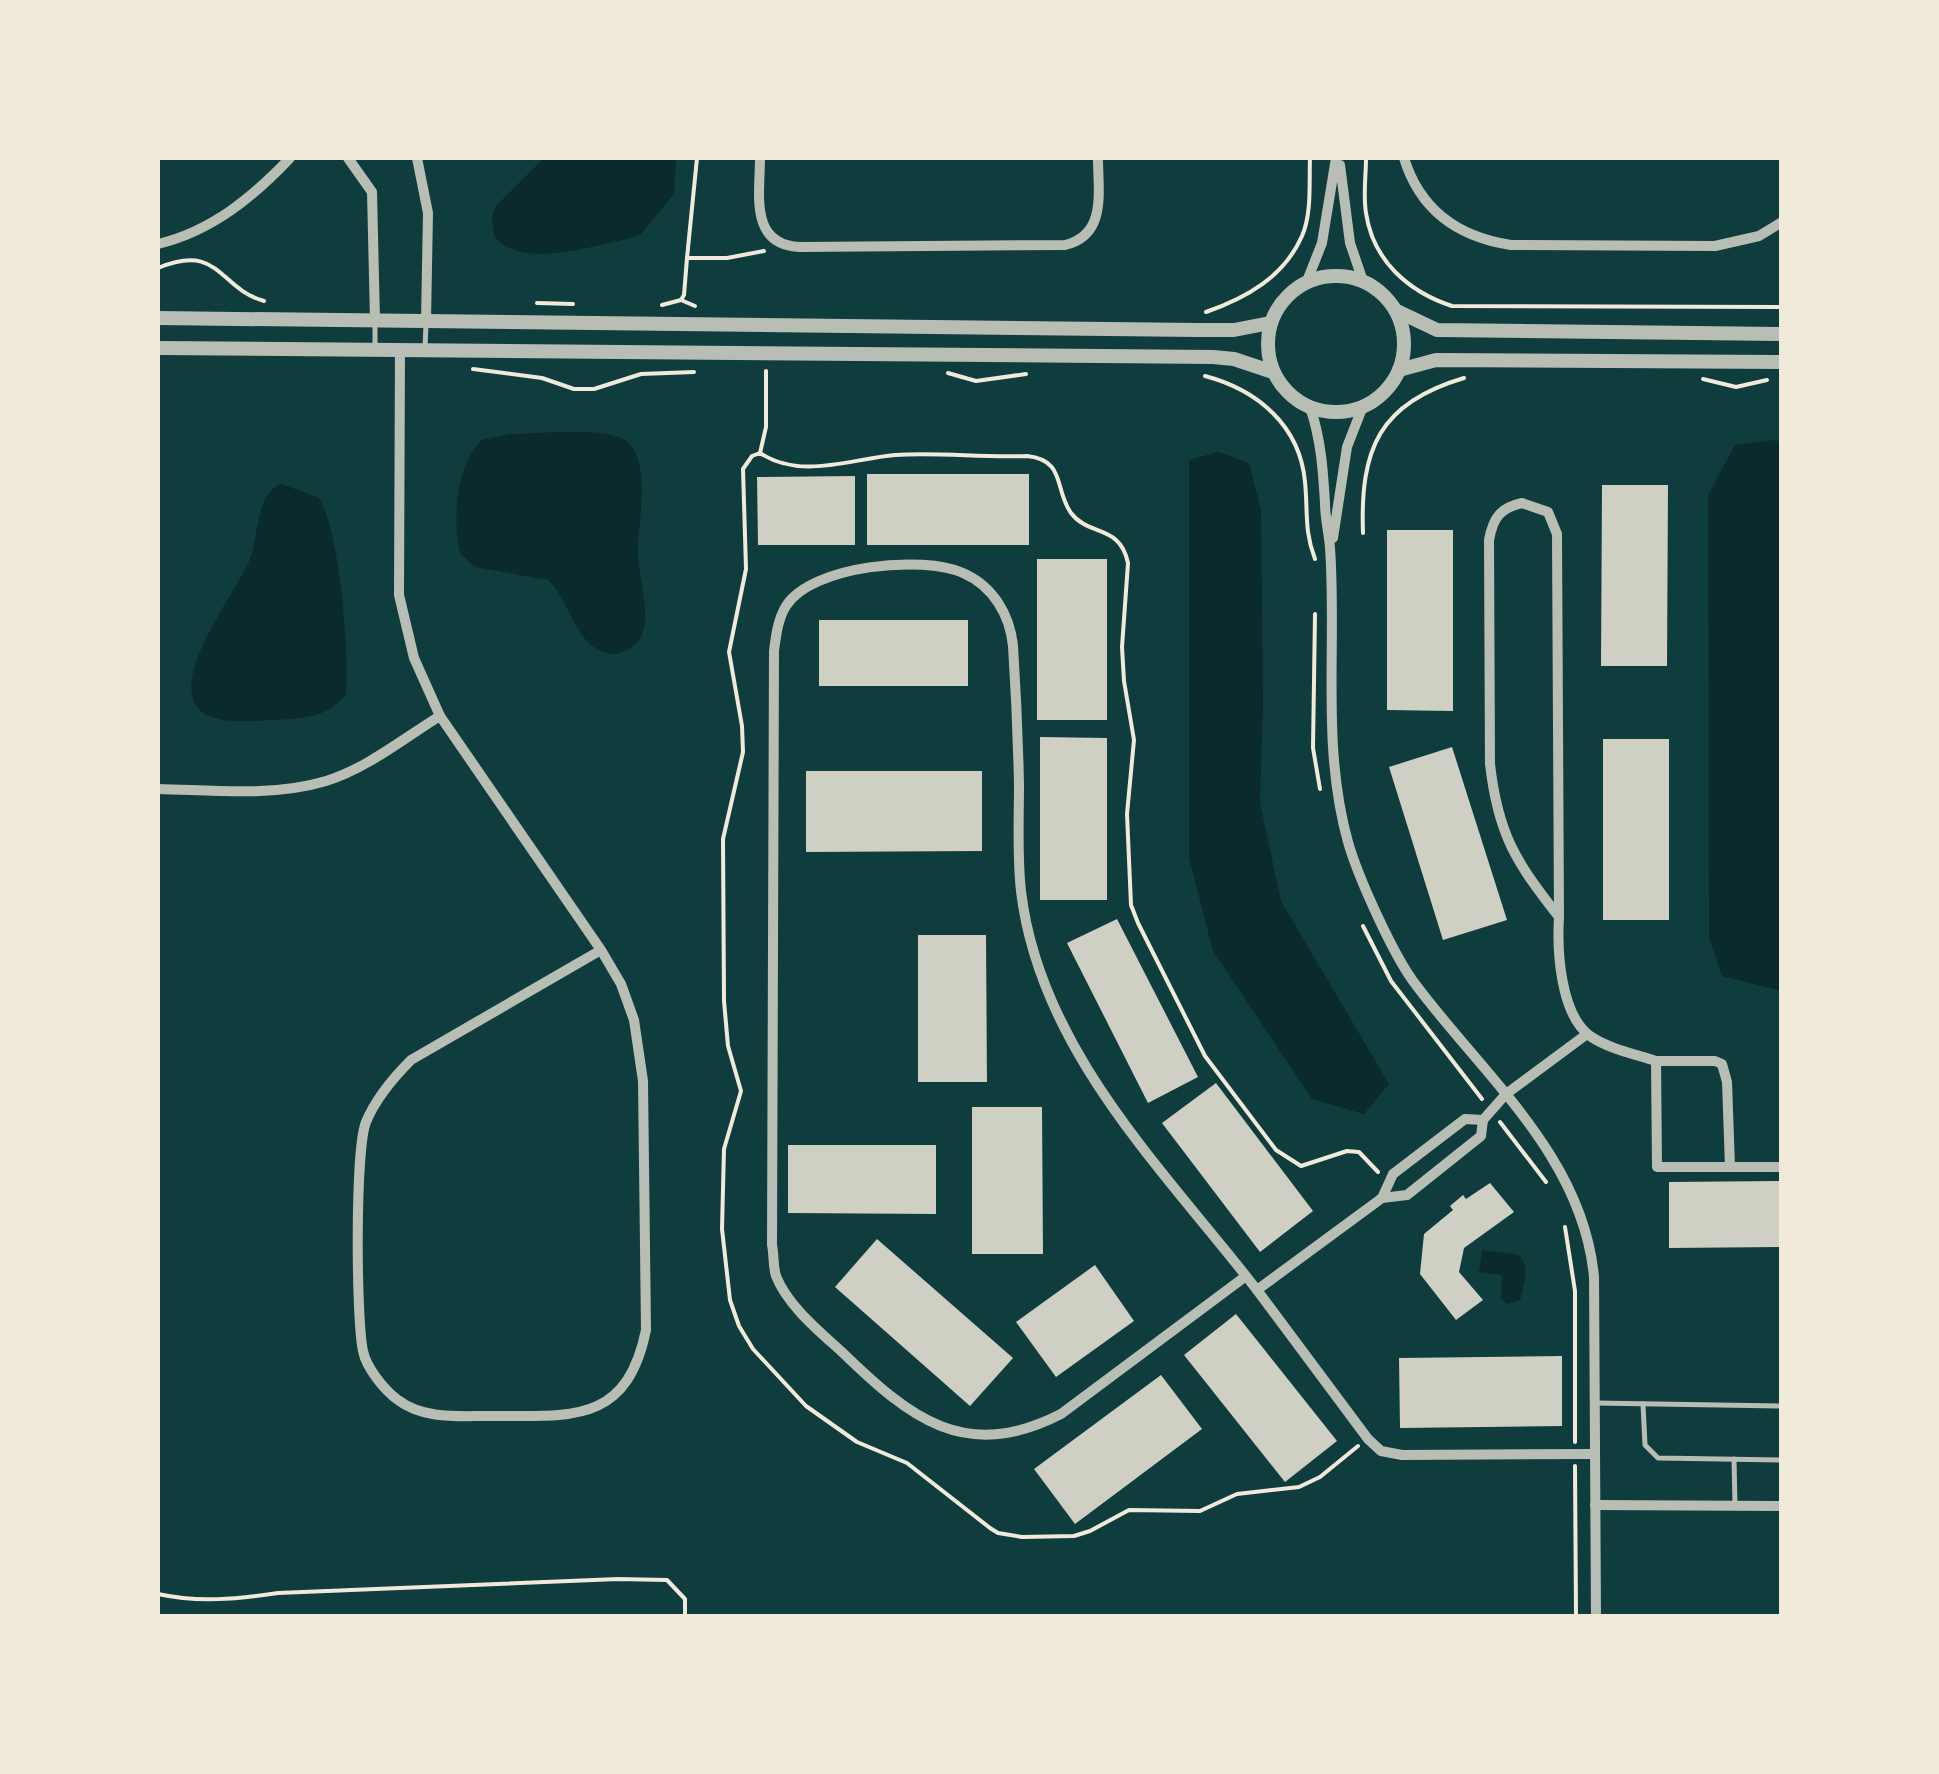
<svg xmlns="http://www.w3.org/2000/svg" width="1939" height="1774" viewBox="0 0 1939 1774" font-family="'Fira Sans Condensed',sans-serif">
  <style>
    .water { fill: #0a2a2b }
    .building { fill: #cfcfc3 }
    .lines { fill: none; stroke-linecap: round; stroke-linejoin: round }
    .path { stroke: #f1e9da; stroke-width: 4 }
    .service { stroke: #b8beb3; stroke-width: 5 }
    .minor { stroke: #b8beb3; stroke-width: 10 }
    .tertiary { stroke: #b8beb3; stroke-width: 14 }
  </style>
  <rect width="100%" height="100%" fill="#0f3d3e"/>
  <!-- water -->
  <g class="water">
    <path d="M 544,158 L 676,158 L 674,194 L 641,234 L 632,238 C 595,245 520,271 494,236 L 492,217 L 495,207 Z"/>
    <path d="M 510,434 C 537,434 603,426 625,440 C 654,459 636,530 638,558 C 640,581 650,613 642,635 C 637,646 623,655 611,654 C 575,649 571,601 548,580 L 475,567 L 460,553 C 452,520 456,464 482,440 Z"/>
    <polygon points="1775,440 1782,443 1781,991 1722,976 1709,937 1708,495 1735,445"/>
    <polygon points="1218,452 1249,463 1261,510 1263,702 1260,803 1281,901 1389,1084 1364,1114 1312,1099 1213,951 1189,858 1189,460"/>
    <path d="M 281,484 L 318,497 C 339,523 350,658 346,694 C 328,719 298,719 269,720 C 252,721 231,723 215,718 C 151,700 236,594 250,559 C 259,536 255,494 281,484 Z"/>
    <path d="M 1482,1250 L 1519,1255 C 1530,1266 1524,1286 1520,1300 L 1507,1304 L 1501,1299 L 1502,1275 L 1479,1272 Z"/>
  </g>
  <!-- building -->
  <g class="building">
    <rect x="867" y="474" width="162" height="71"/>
    <polygon points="855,476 855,545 758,545 757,477"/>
    <polygon points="1602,485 1668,485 1667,666 1601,666"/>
    <polygon points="1387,530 1453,530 1453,711 1387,710"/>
    <rect x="1037" y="559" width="70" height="161"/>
    <rect x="819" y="620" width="149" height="66"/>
    <polygon points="1040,737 1107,738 1107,900 1040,900"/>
    <rect x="1603" y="739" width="66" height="181"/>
    <polygon points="1452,747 1507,920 1443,940 1389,767"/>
    <polygon points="806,771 982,771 982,851 806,852"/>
    <polygon points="1117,919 1198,1077 1148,1103 1067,943"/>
    <polygon points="918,935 986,935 987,1082 918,1082"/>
    <polygon points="1216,1083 1313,1211 1260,1252 1162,1123"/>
    <polygon points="972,1107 1042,1107 1043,1254 972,1254"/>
    <polygon points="788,1145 936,1145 936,1214 788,1213"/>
    <polygon points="1782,1181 1782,1247 1669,1248 1669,1182"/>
    <polygon points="1490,1183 1514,1212 1464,1248 1459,1272 1483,1300 1456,1320 1420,1274 1424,1234 1453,1210 1450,1206 1463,1195 1466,1199"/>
    <polygon points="877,1239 1013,1358 970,1406 835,1287"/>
    <polygon points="1095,1265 1134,1321 1056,1377 1016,1322"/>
    <polygon points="1236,1314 1337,1441 1285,1482 1184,1355"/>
    <polygon points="1562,1356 1562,1426 1400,1428 1399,1358"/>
    <polygon points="1161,1375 1202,1429 1075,1524 1034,1469"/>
  </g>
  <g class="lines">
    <!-- path -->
    <g class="path">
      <path d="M 1366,158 C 1366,176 1363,195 1366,213 C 1373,261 1409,292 1452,306 L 1782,307"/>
      <polyline points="687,258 697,158"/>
      <path d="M 158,268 C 220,242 218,288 264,301"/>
      <polyline points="681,300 695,306"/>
      <polyline points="537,303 573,304"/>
      <polyline points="662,305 681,300 684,295 687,258 727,258 764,251"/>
      <path d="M 1206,312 C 1246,298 1284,277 1302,236 C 1312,213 1309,182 1310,158"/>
      <polyline points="473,369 542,378 574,389 594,389 641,374 694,372"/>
      <polyline points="948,373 976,381 1026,374"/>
      <path d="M 1205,376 C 1258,390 1300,426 1305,482 C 1308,511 1304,531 1315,559"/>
      <polyline points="1703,379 1736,387 1767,380"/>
      <polyline points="760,453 766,427 766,371"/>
      <path d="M 1363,533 C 1360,449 1379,403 1464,378"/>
      <polyline points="1315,614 1313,748 1320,789"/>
      <polyline points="1363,926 1391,981 1482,1099"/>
      <polyline points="1500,1122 1546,1182"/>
      <polyline points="1565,1227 1575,1291 1575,1442"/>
      <path d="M 1358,1446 L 1320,1477 L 1299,1487 L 1237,1494 L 1200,1511 L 1129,1510 L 1090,1531 L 1074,1536 L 1022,1537 L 998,1533 L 990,1528 L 907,1463 L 857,1442 L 806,1406 L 753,1349 L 739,1326 L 730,1300 L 722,1229 L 724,1149 L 741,1091 L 728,1046 L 724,1001 L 723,839 L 743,752 L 742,726 L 729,652 L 746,569 L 743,469 L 752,456 L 760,453 C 801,480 850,459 895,455 C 939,452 983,458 1027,456 C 1066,460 1054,489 1071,513 C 1089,537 1120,524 1128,563 L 1122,647 L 1124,681 L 1134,740 L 1127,814 L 1131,905 L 1138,923 L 1205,1056 L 1276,1150 L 1301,1166 L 1347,1151 L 1359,1152 L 1378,1172"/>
      <polyline points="1575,1466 1576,1616"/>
      <path d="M 158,1594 C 199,1603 236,1599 278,1593 L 618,1579 L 667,1580 L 685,1599 L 685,1616"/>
    </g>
    <!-- service -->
    <g class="service">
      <polyline points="375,323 375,347"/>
      <polyline points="425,348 426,324"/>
      <polyline points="1595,1403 1782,1406"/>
      <polyline points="1643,1404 1645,1445 1658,1458 1782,1460"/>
      <polyline points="1734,1459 1735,1506"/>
    </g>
    <!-- minor -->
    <g class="minor">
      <polyline points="348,158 372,192 375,320"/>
      <polyline points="417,158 428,213 426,321"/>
      <path d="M 760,158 C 760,194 749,245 800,247 L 1065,245 C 1107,235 1098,192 1098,158"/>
      <path d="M 1404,158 C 1420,210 1458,237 1511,245 L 1715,246 L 1759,236 L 1782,222"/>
      <polyline points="1340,165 1350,243 1363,281"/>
      <path d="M 158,244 C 212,231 253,197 290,158"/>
      <polyline points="1307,281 1322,243 1336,158"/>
      <path d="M 400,351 L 399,595 L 414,658 L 440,716 L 601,950 L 621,984 L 634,1020 L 643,1081 L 646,1330 C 626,1428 566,1415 486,1416 C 457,1416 423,1419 398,1400 C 384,1390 366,1367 363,1351 C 356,1319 355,1149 366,1122 C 376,1098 393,1078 411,1060 L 601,950"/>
      <path d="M 1310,407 C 1321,439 1323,470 1325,503 C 1325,519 1329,533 1330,548 C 1337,646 1321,746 1348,842 C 1358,877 1394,957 1416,985 C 1484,1076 1583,1157 1594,1277 L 1596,1616"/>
      <polyline points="1333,538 1347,447 1363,406"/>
      <path d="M 158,789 C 212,790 273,797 326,781 C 366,769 404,738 440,716"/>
      <path d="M 1559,917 C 1516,862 1498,835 1490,764 L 1489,540 C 1493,518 1500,508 1522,503 L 1548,512 L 1557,534 L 1559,917 C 1557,950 1560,1014 1590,1036 C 1609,1049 1635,1054 1656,1061 L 1657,1167 L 1782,1167"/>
      <polyline points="1656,1061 1715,1061 1722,1064 1727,1082 1730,1167"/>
      <polyline points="1382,1198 1393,1174 1465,1119 1483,1120"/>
      <path d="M 1246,1276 L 1061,1414 C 965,1463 910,1418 842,1352 C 819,1331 788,1306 776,1276 C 773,1267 774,1254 772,1245 L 774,651 C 776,635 778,619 786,606 C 812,565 923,555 963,573 C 993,586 1010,615 1013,646 C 1016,692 1018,738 1019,784 C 1019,819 1017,856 1021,891 C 1039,1044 1155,1161 1246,1276 L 1257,1290 L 1368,1439 L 1381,1451 L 1402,1455 L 1595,1454"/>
      <polyline points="1257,1290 1382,1198 1407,1195 1481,1136 1483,1120 1506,1094 1587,1034"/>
      <polyline points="1595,1505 1782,1506"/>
    </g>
    <!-- tertiary -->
    <g class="tertiary">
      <circle cx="1336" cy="344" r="68"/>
      <polyline points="1397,311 1437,330 1782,334"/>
      <polyline points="158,318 1199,330 1234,330 1270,323"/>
      <polyline points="158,348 1213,357 1234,359 1273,372"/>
      <polyline points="1399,370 1436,360 1782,362"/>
    </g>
  </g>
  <!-- border -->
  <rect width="1939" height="1774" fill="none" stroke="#f1e9da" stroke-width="320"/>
</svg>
